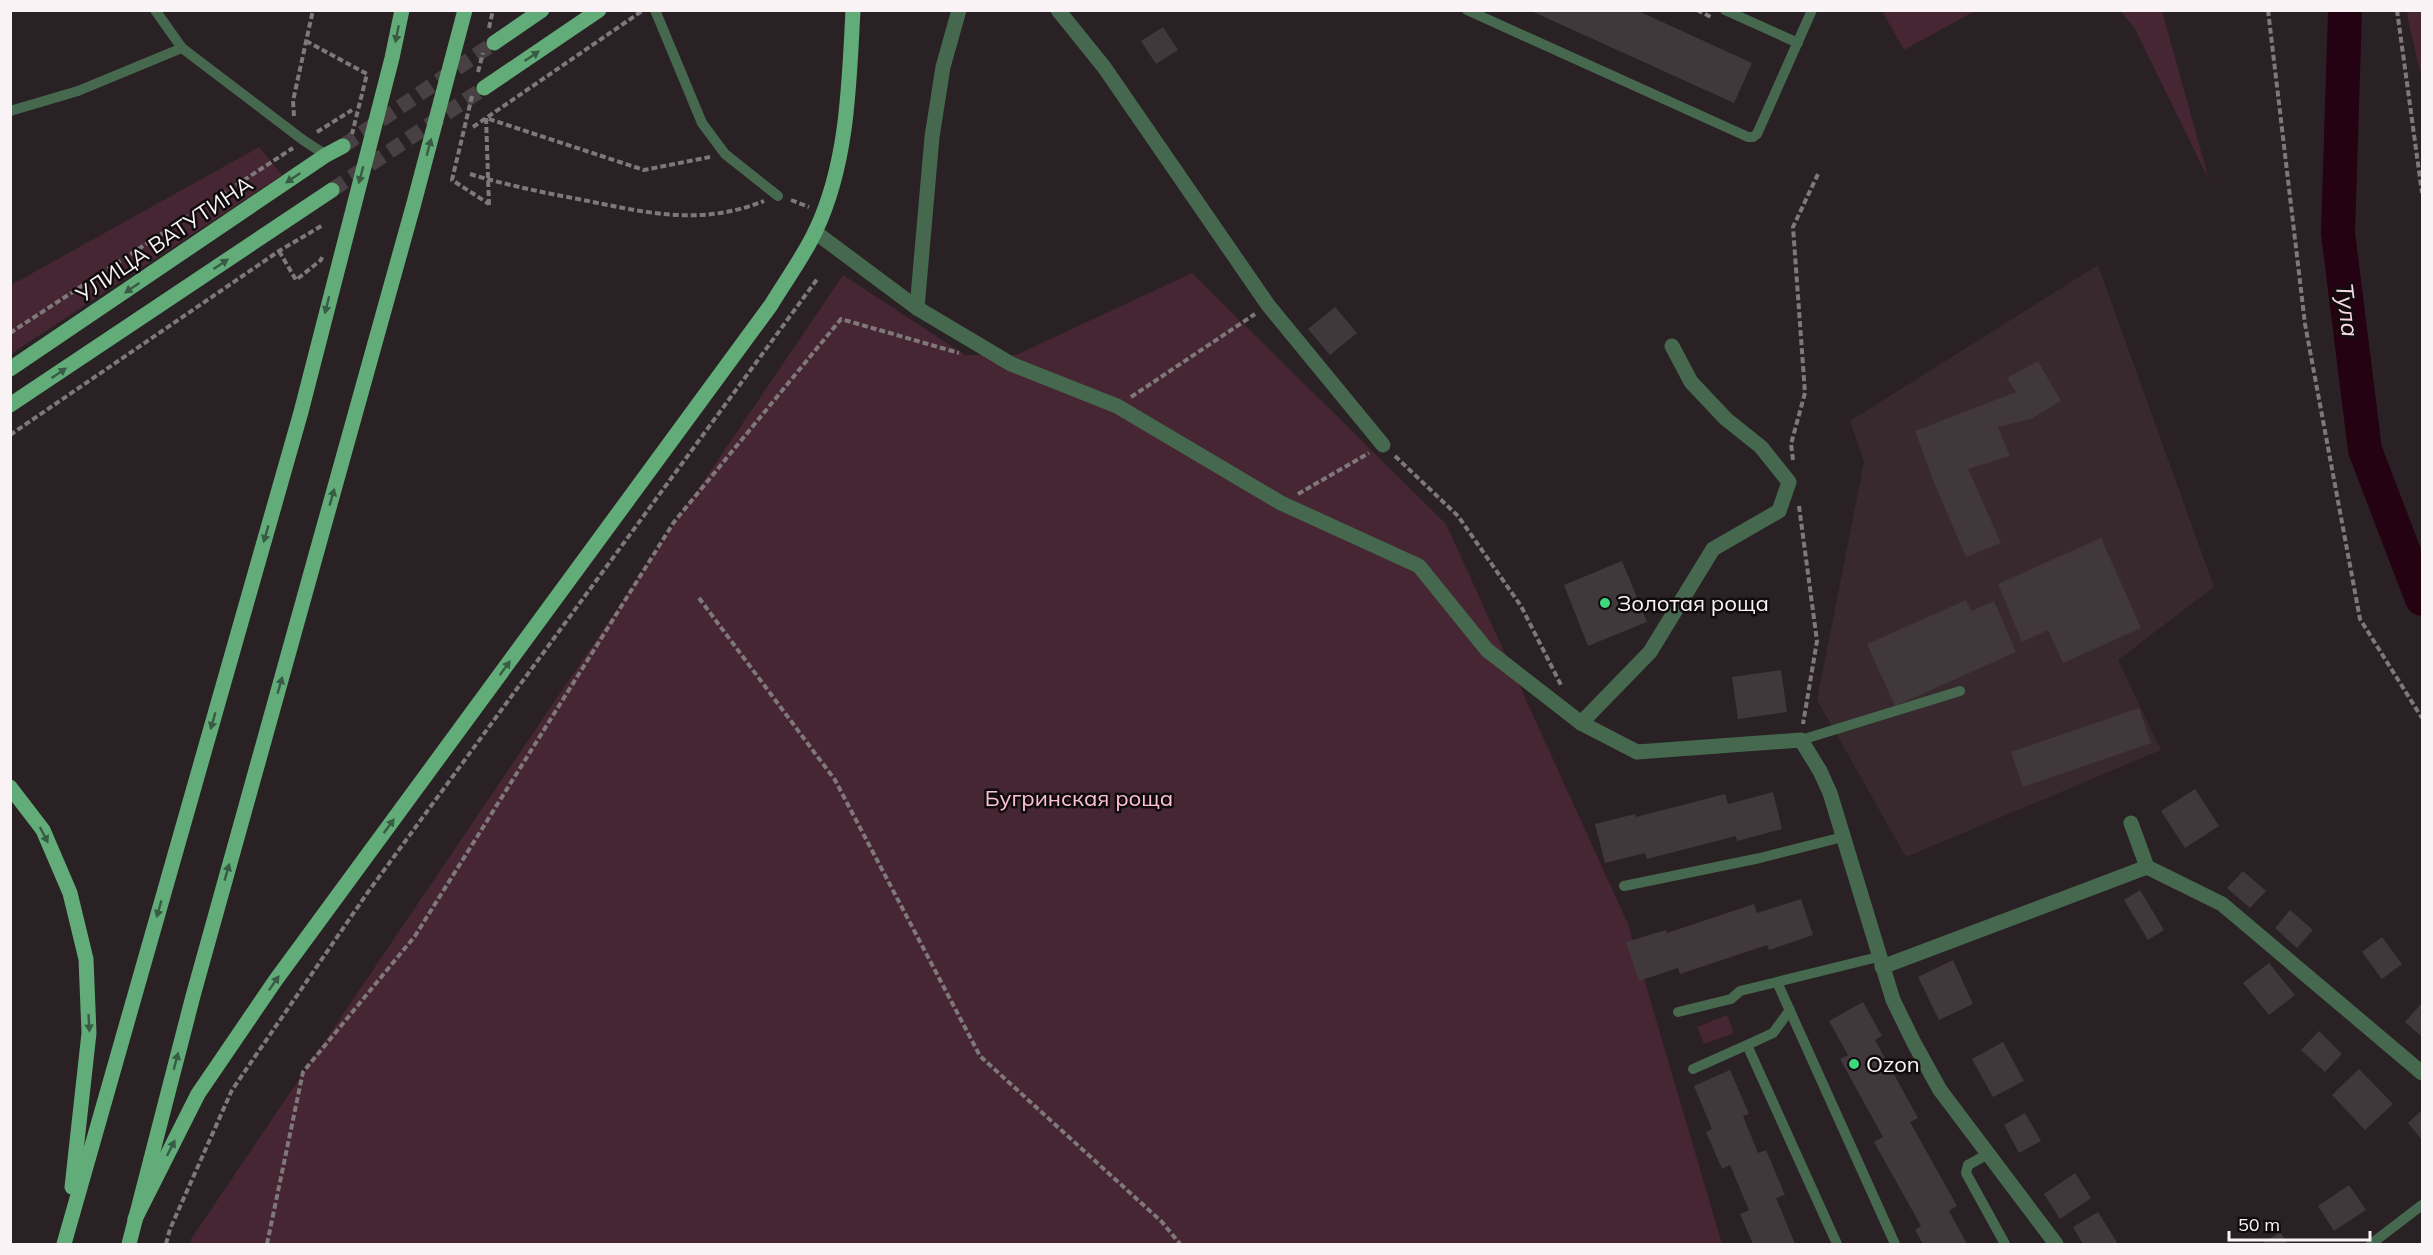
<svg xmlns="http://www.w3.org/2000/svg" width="2433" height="1255" viewBox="0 0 2433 1255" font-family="Mulish,sans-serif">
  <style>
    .built { fill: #38292e }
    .green { fill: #462633 }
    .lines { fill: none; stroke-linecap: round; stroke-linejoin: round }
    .river { stroke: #250212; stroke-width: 34 }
    .building { fill: #41383b }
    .primary-tunnel { stroke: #494043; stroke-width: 15; stroke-dasharray: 15 8; stroke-linecap: butt }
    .path { stroke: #7f787a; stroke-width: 4; stroke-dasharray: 6 3; stroke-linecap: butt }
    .lane { stroke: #45684f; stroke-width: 10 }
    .street { stroke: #45684f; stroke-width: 15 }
    .primary { stroke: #61ac79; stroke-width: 15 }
    .oneway { fill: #385c43 }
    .poi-dot { fill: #3dd77e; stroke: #100c0d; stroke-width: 2 }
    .labels { text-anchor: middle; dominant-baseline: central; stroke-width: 5; stroke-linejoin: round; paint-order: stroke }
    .street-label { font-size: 22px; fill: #f9f3f5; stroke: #100c0d }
    .poi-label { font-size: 22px; fill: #f9f3f5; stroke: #100c0d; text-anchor: start }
    .park-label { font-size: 22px; fill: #fec0d7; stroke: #100c0d }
    .water-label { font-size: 24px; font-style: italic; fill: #f9d9e4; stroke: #100c0d }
  </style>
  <rect width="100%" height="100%" fill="#2a2124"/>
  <!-- built -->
  <polygon class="built" points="2098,265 2214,587 2118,660 2161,750 1906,857 1817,700 1864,462 1850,421"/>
  <!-- green -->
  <g class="green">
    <polygon points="1882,11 1975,11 1904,50"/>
    <polygon points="2121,11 2162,11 2209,180 2135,29"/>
    <polygon points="2407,11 2422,11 2422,80 2408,19"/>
    <polygon points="259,147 282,175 11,354 11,285"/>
    <polygon points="1192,273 1446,524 1628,924 1722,1244 190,1244 191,1239 843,275 965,355 1016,355"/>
    <polygon points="1727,1015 1734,1033 1704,1044 1697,1027"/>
  </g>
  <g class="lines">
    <!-- river -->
    <polyline class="river" points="2345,10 2338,233 2365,450 2422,599"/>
  </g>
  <!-- building -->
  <g class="building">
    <polygon points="1529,10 1636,10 1752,63 1734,103"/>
    <polygon points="1163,27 1178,50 1156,64 1141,41"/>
    <polygon points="1335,307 1357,333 1330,355 1308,329"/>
    <polygon points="2038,361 2061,401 2031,419 1998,427 2010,456 1968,469 2001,543 1966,557 1933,480 1915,431 2016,392 2007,378"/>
    <polygon points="2101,538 2141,628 2063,663 2048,630 2022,642 1998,584"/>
    <polygon points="1622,561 1647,622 1588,646 1564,585"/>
    <polygon points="1966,600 1971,611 1994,601 2016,652 1895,706 1867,644"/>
    <polygon points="1781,670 1787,712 1738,719 1732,677"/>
    <polygon points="2139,708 2151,743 2023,787 2011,752"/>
    <polygon points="2195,789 2219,826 2185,848 2161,811"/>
    <polygon points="1773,792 1782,829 1737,841 1736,836 1647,859 1645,853 1605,863 1595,824 1635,814 1636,817 1725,794 1728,804"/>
    <polygon points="2243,871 2266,891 2250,908 2227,888"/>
    <polygon points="2140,890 2164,930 2148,940 2124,900"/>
    <polygon points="1801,899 1813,935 1769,950 1767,945 1680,974 1678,968 1639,981 1626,942 1666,930 1667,933 1754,904 1757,913"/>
    <polygon points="2290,910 2313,930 2297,948 2275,928"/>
    <polygon points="2382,937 2402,964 2382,979 2362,952"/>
    <polygon points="1953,960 1973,1004 1939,1020 1918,977"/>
    <polygon points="2269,963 2295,995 2269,1015 2243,983"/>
    <polygon points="1863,1002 1882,1036 1875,1040 1918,1118 1910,1122 1957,1206 1949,1211 1967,1244 1923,1244 1915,1230 1921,1226 1874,1142 1883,1137 1840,1059 1848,1055 1829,1021"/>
    <polygon points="2421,1004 2422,1006 2422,1037 2405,1022"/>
    <polygon points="2319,1031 2342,1054 2325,1072 2301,1050"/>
    <polygon points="2003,1042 2024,1081 1993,1097 1972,1059"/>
    <polygon points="2359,1069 2393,1104 2365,1130 2332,1095"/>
    <polygon points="1730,1070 1749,1114 1743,1116 1758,1153 1766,1150 1785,1195 1776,1198 1795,1244 1753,1244 1740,1214 1749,1210 1730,1165 1722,1169 1706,1132 1712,1129 1694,1086"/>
    <polygon points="2422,1110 2422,1140 2408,1123"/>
    <polygon points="2025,1113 2041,1141 2019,1153 2004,1125"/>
    <polygon points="2075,1173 2091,1198 2060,1219 2044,1194"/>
    <polygon points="2349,1185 2366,1210 2334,1231 2318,1206"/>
    <polygon points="2098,1212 2118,1244 2083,1244 2073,1227"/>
    <polygon points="2280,1232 2288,1244 2261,1244"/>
  </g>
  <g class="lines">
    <!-- primary-tunnel -->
    <g class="primary-tunnel">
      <polyline points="343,146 494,43"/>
      <polyline points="332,190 484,88"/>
    </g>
    <!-- path -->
    <g class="path">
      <polyline points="1697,10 1713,18"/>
      <polyline points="2268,10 2305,324 2360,619 2422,718"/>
      <polyline points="2397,10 2422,193"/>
      <polyline points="489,28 493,10"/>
      <polyline points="306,41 367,74 352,134"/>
      <polyline points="478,72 483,53"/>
      <polyline points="472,96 452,180 489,204"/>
      <polyline points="294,116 293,101 313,10"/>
      <polyline points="473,127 642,11"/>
      <polyline points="317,132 352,110"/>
      <path d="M 470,174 C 506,185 541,192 578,199 C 644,212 699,227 764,201"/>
      <polyline points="791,200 809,207"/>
      <polyline points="489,205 486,118 644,170 710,157"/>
      <polyline points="279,251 296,280 321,260 322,257"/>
      <polyline points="10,333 293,148"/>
      <polyline points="1131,397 1255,314"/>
      <polyline points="10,435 279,251 323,225"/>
      <polyline points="1395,456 1458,516 1521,606 1561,685"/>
      <polyline points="1793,460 1791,444 1805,393 1793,227 1818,174"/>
      <polyline points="1298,494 1369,453"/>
      <polyline points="1799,506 1817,641 1803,724"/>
      <polyline points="699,598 835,780 980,1056 1162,1222 1180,1244"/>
      <polyline points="166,1244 170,1229 232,1090 368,892 818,278"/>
      <polyline points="267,1244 303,1072 415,936 674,522 841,319 959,353"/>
    </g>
    <!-- lane -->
    <g class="lane">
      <polyline points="155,10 182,48 303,140 326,155"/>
      <polyline points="655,10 702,123 725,154 778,196"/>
      <polyline points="1467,10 1748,137 1753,137 1757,134 1812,10"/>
      <polyline points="1725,10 1798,43"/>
      <polyline points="10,111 78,91 182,48"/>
      <polyline points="1801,740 1960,691"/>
      <polyline points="1624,886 1760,858 1843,837"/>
      <polyline points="1878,957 1777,982 1895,1244"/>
      <polyline points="1790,1010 1773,1033 1747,1045 1837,1244"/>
      <polyline points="1678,1012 1731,999 1740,991 1777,982"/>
      <polyline points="1693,1069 1747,1045"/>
      <polyline points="1988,1154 1968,1165 1966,1173 2005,1244"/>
      <polyline points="2371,1244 2422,1205"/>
    </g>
    <!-- street -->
    <g class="street">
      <polyline points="1058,10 1104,67 1268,305 1383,445"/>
      <polyline points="815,232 917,308 1011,364 1117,406 1281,503 1419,566 1487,650 1581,723 1637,752 1801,740 1820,771 1830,793 1893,1000 1914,1043 1940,1090 2056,1244"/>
      <polyline points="917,308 932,137 943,67 959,10"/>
      <polyline points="1581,723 1650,652 1713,549 1779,511 1789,482 1761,447 1726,419 1691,382 1672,346"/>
      <polyline points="2131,823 2147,867 2222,904 2422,1073"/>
      <polyline points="1882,967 2147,867"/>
    </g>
    <!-- primary -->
    <g class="primary">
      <polyline points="494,43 542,10"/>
      <polyline points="484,88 599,10"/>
      <polyline points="10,369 326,155 343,146"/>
      <polyline points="10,405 332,190"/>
      <polyline points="10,787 43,830 70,893 86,959 89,1033 72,1187"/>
      <path d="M 135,1219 L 198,1094 L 275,981 L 771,305 C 786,280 804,256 816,230 C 848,162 849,84 853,10"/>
      <polyline points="64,1244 301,412 392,58 402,10"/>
      <polyline points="129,1244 193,996 414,203 465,10"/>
    </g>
  </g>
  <!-- one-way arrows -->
  <defs><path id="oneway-solid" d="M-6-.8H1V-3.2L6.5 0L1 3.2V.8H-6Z" transform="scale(1.5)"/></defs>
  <g class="oneway">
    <use href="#oneway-solid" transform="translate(397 34) rotate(101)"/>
    <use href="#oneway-solid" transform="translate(532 56) rotate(-34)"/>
    <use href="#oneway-solid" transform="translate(429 147) rotate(-75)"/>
    <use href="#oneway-solid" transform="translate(361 175) rotate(105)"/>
    <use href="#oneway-solid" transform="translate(293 178) rotate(146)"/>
    <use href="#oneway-solid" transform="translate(221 264) rotate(-34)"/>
    <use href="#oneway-solid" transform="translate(132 288) rotate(146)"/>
    <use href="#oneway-solid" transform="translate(327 305) rotate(104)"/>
    <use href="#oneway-solid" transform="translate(59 373) rotate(-34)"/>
    <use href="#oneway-solid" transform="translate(332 497) rotate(-74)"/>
    <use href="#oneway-solid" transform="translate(266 534) rotate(106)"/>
    <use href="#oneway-solid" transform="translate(505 668) rotate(-54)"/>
    <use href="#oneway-solid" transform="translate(280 685) rotate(-74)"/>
    <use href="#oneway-solid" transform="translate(213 721) rotate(106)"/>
    <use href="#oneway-solid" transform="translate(389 826) rotate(-54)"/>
    <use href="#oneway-solid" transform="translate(44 835) rotate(63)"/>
    <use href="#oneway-solid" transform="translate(227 872) rotate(-74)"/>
    <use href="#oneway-solid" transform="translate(159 909) rotate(106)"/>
    <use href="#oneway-solid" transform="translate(274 983) rotate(-55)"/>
    <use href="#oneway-solid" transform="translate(89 1023) rotate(87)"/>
    <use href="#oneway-solid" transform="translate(176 1061) rotate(-75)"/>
    <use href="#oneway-solid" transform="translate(171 1148) rotate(-63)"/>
  </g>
  <!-- markers -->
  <g class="poi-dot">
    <circle cx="1605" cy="603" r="6"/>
    <circle cx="1854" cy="1064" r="6"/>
  </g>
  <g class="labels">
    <!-- street labels -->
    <g class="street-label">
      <text transform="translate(164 239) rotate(-34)">УЛИЦА ВАТУТИНА</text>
    </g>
    <!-- poi labels -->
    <g class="poi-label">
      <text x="1617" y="603">Золотая роща</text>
      <text x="1866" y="1064">Ozon</text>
    </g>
    <!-- park labels -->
    <g class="park-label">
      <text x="1079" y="798">Бугринская роща</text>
    </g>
    <!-- water labels -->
    <g class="water-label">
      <text transform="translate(2348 310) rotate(83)">Тула</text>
    </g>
  </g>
  <!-- border -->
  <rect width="2433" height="1255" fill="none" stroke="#f9f3f5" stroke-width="24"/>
  <!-- scale -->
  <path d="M2229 1231v9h141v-9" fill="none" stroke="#f9f3f5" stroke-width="3"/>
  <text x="2238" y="1231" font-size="18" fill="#f9f3f5" stroke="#100c0d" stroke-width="4.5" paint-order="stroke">50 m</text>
</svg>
